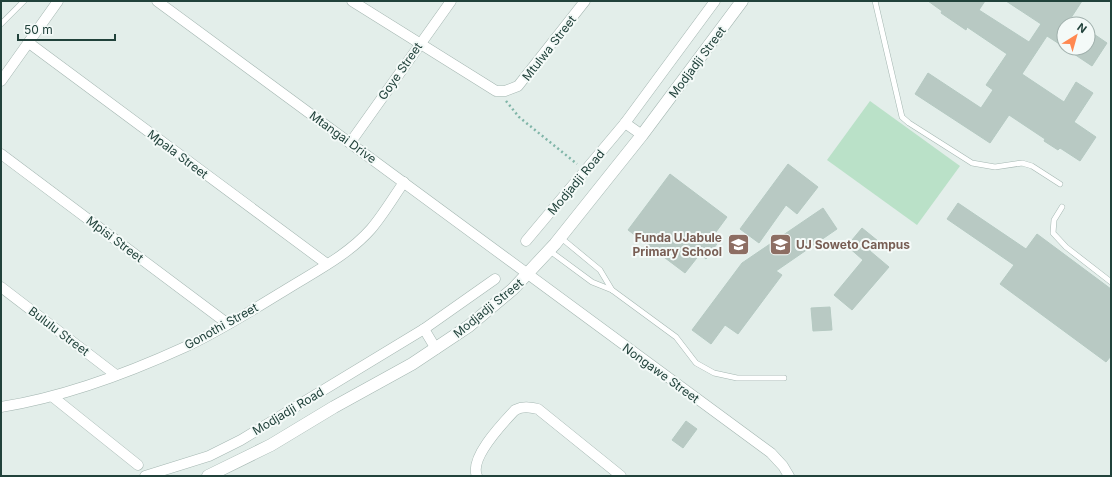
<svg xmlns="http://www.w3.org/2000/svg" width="1112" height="477" viewBox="0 0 1112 477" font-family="Inter,sans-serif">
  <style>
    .green { fill: #bae1c8 }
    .building { fill: #b8c9c3; stroke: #b5c9c2 }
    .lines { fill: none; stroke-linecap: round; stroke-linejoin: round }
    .service-casing { stroke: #a5b7b2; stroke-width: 6 }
    .minor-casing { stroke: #a5b7b2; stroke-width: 11 }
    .tertiary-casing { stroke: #a5b7b2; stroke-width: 13 }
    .path { stroke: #80b5a8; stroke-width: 2.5; stroke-dasharray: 2 3; stroke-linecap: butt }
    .service { stroke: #fff; stroke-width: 5 }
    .minor { stroke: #fff; stroke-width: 10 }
    .tertiary { stroke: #fff; stroke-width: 12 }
    .labels { text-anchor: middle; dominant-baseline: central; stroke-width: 4; stroke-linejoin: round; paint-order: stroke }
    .street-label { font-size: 12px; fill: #21423b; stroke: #f4faf8 }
    .education-label { font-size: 12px; font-weight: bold; fill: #785e54; stroke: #f4faf8; text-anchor: end }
  </style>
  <rect width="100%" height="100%" fill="#e3eeea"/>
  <!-- green -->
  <polygon class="green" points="870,101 960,166 917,225 827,160"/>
  <!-- building -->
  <g class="building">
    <polygon points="928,1 985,1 979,10 1029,42 1041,24 1006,1 1082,1 1067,24 1064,24 1064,47 1047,36 1022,74 1064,102 1076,82 1093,93 1074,122 1096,137 1080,161 1060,148 1058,150 1044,141 1045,139 1009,115 990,143 915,94 928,73 981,108 993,90 986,85 1007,54 967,27 966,30 941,13 942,11"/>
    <polygon points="1088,30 1107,43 1092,66 1065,48 1088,48"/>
    <polygon points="788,164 818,187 797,214 786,205 759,243 740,229"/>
    <polygon points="670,174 727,217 713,236 719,241 706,259 700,254 685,273 628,230"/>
    <polygon points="958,203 1026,249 1037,234 1111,289 1111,356 1106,362 1000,284 1014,265 947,219"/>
    <polygon points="823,208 837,229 776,271 782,275 738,334 725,325 711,344 692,330 742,263"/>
    <polygon points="862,228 878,241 870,251 889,267 852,310 834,295 863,260 847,246"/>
    <polygon points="830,307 832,330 813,331 811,308"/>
    <polygon points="686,421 697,429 683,448 672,440"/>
  </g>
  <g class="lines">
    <defs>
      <g id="service">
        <polyline points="875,1 902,117 909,123 972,163 995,167 1022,163 1032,166 1060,184"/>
        <polyline points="1,24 24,1"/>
        <polyline points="1062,207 1054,220 1053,233 1066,247 1111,282"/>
        <polyline points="560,237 600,270 612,290"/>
        <polyline points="550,251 592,282 612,290 676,337 696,363 714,373 737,378 784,378"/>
      </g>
      <g id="minor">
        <polyline points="157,1 771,453 783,466 789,476"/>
        <polyline points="352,1 496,91 505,91 518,86 585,1"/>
        <polyline points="29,43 327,264"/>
        <polyline points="1,81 58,1"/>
        <polyline points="625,123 642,135"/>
        <polyline points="350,143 451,1"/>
        <polyline points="1,154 228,324"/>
        <polyline points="526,241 625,123 715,1"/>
        <polyline points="1,287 116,375"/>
        <polyline points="424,329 436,349"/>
        <polyline points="53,397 138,465"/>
        <path d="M 1,407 C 64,397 126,374 185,347 C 220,331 254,309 287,289 C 316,271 348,255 371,229 C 383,215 393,198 404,182"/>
        <polyline points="145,476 209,456 241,440 424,329 495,279"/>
        <path d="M 477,476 C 469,458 502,424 515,410 C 523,406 529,407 538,409 L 621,476"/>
      </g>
      <polyline id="tertiary" points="208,476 271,445 334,407 412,364 469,326 513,289 555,244 642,135 742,1"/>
    </defs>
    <!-- service casing -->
    <use href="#service" class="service-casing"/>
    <!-- minor casing -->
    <use href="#minor" class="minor-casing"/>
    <!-- tertiary casing -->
    <use href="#tertiary" class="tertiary-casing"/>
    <!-- path -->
    <polyline class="path" points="506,101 519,117 577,164"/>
    <!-- service -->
    <use href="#service" class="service"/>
    <!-- minor -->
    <use href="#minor" class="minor"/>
    <!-- tertiary -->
    <use href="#tertiary" class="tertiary"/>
  </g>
  <!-- icons -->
  <defs>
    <symbol id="school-square" viewBox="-11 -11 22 22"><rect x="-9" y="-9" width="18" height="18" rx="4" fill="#8d6e63" stroke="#f4faf8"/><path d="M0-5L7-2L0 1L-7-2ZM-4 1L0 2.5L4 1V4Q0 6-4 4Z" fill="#fff"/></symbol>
    <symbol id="university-square" viewBox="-11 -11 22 22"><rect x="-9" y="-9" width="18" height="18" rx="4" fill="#8d6e63" stroke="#f4faf8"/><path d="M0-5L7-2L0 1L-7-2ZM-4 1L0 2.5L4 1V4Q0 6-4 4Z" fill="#fff"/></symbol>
  </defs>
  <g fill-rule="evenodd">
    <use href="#school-square" x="726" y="232" width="25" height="25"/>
    <use href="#university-square" x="768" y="232" width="25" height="25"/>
  </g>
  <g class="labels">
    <!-- street labels -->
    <g class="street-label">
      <text transform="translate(549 48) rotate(-52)">Mtulwa Street</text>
      <text transform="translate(697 62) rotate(-53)">Modjadji Street</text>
      <text transform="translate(400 71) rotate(-55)">Goye Street</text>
      <text transform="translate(343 137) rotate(36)">Mtangai Drive</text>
      <text transform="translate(178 154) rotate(37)">Mpala Street</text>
      <text transform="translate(576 182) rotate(-50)">Modjadji Road</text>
      <text transform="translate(115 239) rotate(37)">Mpisi Street</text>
      <text transform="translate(488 308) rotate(-39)">Modjadji Street</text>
      <text transform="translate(221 326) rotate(-29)">Gonothi Street</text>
      <text transform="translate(59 331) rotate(37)">Bululu Street</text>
      <text transform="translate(661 373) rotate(36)">Nongawe Street</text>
      <text transform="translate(288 411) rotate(-31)">Modjadji Road</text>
    </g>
    <!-- education labels -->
    <g class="education-label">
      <text x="722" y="237">Funda UJabule<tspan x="722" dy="14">Primary School</tspan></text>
      <text x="796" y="244" text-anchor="start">UJ Soweto Campus</text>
    </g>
  </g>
  <!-- border -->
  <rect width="1112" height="477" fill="none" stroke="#21423b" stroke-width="4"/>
  <!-- north arrow -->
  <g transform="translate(1076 36) rotate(37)"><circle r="19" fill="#f4faf8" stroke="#a0b0ac"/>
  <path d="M0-3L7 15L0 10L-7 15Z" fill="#ff8850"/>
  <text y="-6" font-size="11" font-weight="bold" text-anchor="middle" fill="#21423b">N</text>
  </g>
  <!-- scale -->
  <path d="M18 34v6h97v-6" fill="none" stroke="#21423b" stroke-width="2"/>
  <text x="24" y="34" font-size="12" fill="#21423b" stroke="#f4faf8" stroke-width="3" paint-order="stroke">50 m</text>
</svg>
